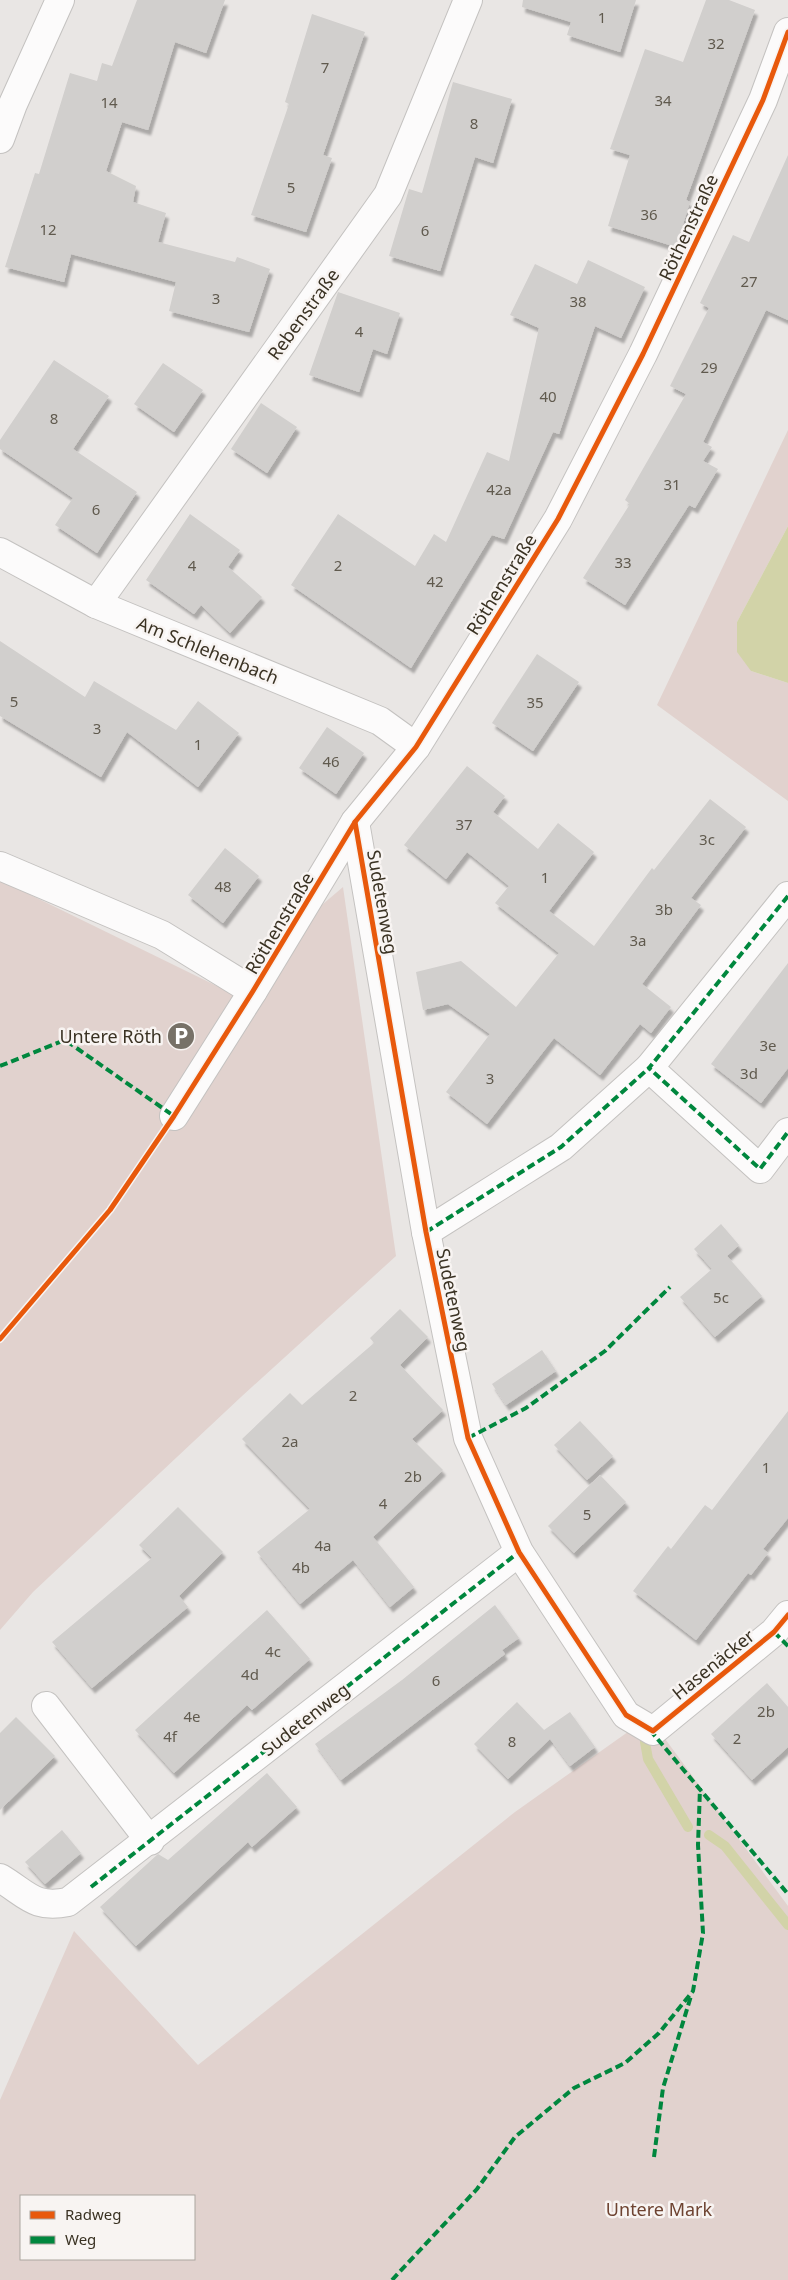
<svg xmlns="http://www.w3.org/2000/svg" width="788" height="2280" viewBox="0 0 788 2280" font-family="'Noto Sans',sans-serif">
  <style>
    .green { fill: #e1d2ce; fill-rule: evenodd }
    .water { fill: #d2d3a8 }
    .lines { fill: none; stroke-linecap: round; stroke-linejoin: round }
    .stream { stroke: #d2d3a8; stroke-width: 10 }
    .building { fill: #d1cfcd; filter: url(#shadow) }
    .minor-casing { stroke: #c4c2c0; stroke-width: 30 }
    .minor { stroke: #fcfbfb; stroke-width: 28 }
    .quiet { stroke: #00873e; stroke-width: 4; stroke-dasharray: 8 4; stroke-linecap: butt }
    .cycleway-casing { stroke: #f8f4f2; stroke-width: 8 }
    .cycleway { stroke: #e8590c; stroke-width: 5 }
    .labels { text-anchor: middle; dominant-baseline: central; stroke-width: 5; stroke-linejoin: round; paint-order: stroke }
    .number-label { font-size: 15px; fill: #605a4e }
    .street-label { font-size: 18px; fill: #3a3223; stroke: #f8f4f2 }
    .poi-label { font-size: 18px; fill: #3a3223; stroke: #f8f4f2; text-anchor: end }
    .park-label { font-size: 18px; fill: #6e4331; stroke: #f8f4f2 }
  </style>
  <defs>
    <filter id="shadow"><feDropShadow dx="3" dy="5.5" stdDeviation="1" flood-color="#0004"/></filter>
  </defs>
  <rect width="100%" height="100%" fill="#e9e6e4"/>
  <!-- green -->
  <g class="green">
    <polygon points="788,430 788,526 737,622 751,671 788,683 788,801 657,705"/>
    <polygon points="0,880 223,989 343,887 396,1256 241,1397 33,1592 0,1630"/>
    <path d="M 649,1717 L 788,1906 L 788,2280 L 0,2280 L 0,2100 L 74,1931 L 198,2065 L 515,1812 ZM 21,2196 L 194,2196 L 194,2259 L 21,2259 Z"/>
  </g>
  <!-- water -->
  <polygon class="water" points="788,526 788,683 751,671 737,652 737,622"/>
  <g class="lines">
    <!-- stream -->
    <g class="stream">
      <polyline points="645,1742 648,1759 688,1827"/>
      <polyline points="709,1835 725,1846 788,1925"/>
    </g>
  </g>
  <!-- building -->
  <g class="building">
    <polygon points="137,0 225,0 206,53 175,42 148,130 122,122 106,171 136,186 133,202 166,213 158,242 235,262 237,257 270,269 249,332 169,311 176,282 71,254 64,282 5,267 35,173 39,174 70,73 97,81 102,63 112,66"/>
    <polygon points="523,0 636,0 620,52 567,35 571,22 522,7"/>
    <polygon points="706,0 729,0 755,10 686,200 690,202 676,247 608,226 630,155 610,149 645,49 683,62"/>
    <polygon points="312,14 365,32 323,155 332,158 306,232 251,215 289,104 285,102"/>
    <polygon points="453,82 512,99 493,163 475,157 440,271 389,256 409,189 422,193"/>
    <polygon points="788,155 788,320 766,310 703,442 712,447 703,461 718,469 695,508 689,505 625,605 583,578 630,504 625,500 686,394 670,386 709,308 700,303 733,235 749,242"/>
    <polygon points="588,260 645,287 621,338 595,326 559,434 553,432 504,539 492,535 493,533 411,668 291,585 338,514 415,566 434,534 446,542 487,452 509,461 539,328 510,315 535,264 577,284"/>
    <polygon points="338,292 400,313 387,354 373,349 359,392 309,375"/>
    <polygon points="54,360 109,396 73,449 137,492 97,553 55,525 73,498 0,449 0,440"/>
    <polygon points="163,363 203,390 174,432 134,404"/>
    <polygon points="261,403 297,427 267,473 231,449"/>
    <polygon points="190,514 240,550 228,567 262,597 230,633 201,605 194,614 146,580"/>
    <polygon points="0,641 85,697 94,681 176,730 198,701 239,733 198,787 127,732 101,777 0,716"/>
    <polygon points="537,654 579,682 533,751 492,723"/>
    <polygon points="327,727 364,753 336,794 299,768"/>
    <polygon points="467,766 505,796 493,812 538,849 558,823 594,852 549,911 594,946 652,868 654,870 710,799 746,827 691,898 701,905 642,984 671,1007 651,1033 640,1024 600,1075 554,1038 487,1124 446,1092 490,1034 448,1004 423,1010 416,972 461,961 516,1007 559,953 495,903 509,886 467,852 446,879 404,845"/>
    <polygon points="225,848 259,876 223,923 188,895"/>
    <polygon points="788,963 788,1068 761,1103 711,1064"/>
    <polygon points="721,1224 739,1245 727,1256 762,1296 715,1337 680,1297 712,1269 694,1249"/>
    <polygon points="400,1309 428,1337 400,1365 443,1410 412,1439 443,1470 373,1537 414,1587 390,1607 353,1560 300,1604 257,1552 310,1509 242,1439 290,1393 302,1405 374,1343 370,1338"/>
    <polygon points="542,1350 556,1371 506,1405 492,1384"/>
    <polygon points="788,1411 788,1518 763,1549 768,1553 751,1575 748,1573 696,1640 633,1591 668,1546 671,1549 705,1505 712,1510"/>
    <polygon points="580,1421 613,1456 587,1480 554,1445"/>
    <polygon points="600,1475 626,1502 574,1553 548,1526"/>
    <polygon points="178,1507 223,1552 179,1596 188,1607 92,1688 52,1642 152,1558 139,1545"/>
    <polygon points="495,1605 519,1638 502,1650 505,1654 341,1780 315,1744 402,1680"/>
    <polygon points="267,1610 310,1659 252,1710 247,1705 174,1773 135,1730"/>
    <polygon points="767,1683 788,1707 788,1747 752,1780 711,1734"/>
    <polygon points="517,1702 544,1730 570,1712 595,1747 570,1766 550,1739 508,1779 474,1744"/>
    <polygon points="16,1717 55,1756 0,1810 0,1733"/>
    <polygon points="267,1773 297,1807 252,1847 248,1842 136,1946 100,1907 158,1854 168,1860"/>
    <polygon points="62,1830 81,1853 45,1884 25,1862"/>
  </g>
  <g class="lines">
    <defs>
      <g id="minor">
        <polyline points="0,139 13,104 60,0"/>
        <polyline points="0,552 96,604 380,721 416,747"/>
        <polyline points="96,604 388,195 468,0"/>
        <polyline points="355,822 426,1232 468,1438 519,1552 626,1715 653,1731 774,1632 788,1615"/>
        <polyline points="0,866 162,935 253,991"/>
        <polyline points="788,896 649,1068 760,1169 788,1132"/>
        <polyline points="174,1116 253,991 355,822 416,747 558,519 643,354 763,100 788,32"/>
        <polyline points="426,1232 561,1147 649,1068"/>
        <polyline points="46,1706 150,1841"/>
        <path d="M 0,1878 C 27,1894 34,1909 68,1902 L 519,1552"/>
      </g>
    </defs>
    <!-- minor casing -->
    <use href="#minor" class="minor-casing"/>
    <!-- minor -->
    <use href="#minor" class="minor"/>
    <!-- quiet -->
    <g class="quiet">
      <polyline points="788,896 649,1068 760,1169 788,1132"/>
      <polyline points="0,1066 65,1040 174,1116 172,1119"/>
      <polyline points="426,1232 561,1147 649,1068"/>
      <polyline points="468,1438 526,1408 605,1351 670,1287"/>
      <polyline points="774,1632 788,1646"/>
      <polyline points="650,1730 788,1894"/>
      <polyline points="91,1887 519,1552"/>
      <polyline points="654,2157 663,2088 691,1996"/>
      <polyline points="392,2280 477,2189 515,2137 574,2088 625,2063 659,2033 693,1991 703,1933 698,1845 700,1788"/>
    </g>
    <defs>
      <g id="cycleway">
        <polyline points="355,822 426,1232 468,1438 519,1552 626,1715 653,1731 774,1632 788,1615"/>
        <polyline points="0,1339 110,1210 174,1116 253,991 355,822 416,747 558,519 643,354 763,100 788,32"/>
      </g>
    </defs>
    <!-- cycleway casing -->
    <use href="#cycleway" class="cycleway-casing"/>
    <!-- cycleway -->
    <use href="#cycleway" class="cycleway"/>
  </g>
  <!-- icons -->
  <defs>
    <symbol id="parking-disc" viewBox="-11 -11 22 22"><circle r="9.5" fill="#777167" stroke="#f8f4f2"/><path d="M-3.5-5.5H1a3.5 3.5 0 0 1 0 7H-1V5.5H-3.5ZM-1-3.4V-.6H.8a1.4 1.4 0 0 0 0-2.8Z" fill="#fff"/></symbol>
  </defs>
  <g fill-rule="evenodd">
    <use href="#parking-disc" x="165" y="1020" width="32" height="32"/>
  </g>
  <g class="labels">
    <!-- number labels -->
    <g class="number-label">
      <text x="602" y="17">1</text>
      <text x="716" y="43">32</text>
      <text x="325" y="67">7</text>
      <text x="663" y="100">34</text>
      <text x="109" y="102">14</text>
      <text x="474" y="123">8</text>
      <text x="291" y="187">5</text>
      <text x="649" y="214">36</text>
      <text x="48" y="229">12</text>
      <text x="425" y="230">6</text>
      <text x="749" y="281">27</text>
      <text x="216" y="298">3</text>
      <text x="578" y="301">38</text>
      <text x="359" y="331">4</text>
      <text x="709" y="367">29</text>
      <text x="548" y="396">40</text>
      <text x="54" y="418">8</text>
      <text x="672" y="484">31</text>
      <text x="499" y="489">42a</text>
      <text x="96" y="509">6</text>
      <text x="623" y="562">33</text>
      <text x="192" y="565">4</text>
      <text x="338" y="565">2</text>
      <text x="435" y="581">42</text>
      <text x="14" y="701">5</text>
      <text x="535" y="702">35</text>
      <text x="97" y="728">3</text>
      <text x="198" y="744">1</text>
      <text x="331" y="761">46</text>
      <text x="464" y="824">37</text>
      <text x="707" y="839">3c</text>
      <text x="545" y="877">1</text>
      <text x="223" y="886">48</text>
      <text x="664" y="909">3b</text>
      <text x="638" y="940">3a</text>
      <text x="768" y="1045">3e</text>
      <text x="749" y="1073">3d</text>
      <text x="490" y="1078">3</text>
      <text x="721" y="1297">5c</text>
      <text x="353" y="1395">2</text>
      <text x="290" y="1441">2a</text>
      <text x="766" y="1467">1</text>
      <text x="413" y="1476">2b</text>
      <text x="383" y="1503">4</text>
      <text x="587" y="1514">5</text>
      <text x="323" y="1545">4a</text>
      <text x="301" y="1567">4b</text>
      <text x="273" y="1651">4c</text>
      <text x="250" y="1674">4d</text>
      <text x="436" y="1680">6</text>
      <text x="766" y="1711">2b</text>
      <text x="192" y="1716">4e</text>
      <text x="170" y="1736">4f</text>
      <text x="737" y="1738">2</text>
      <text x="512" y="1741">8</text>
    </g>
    <!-- street labels -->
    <g class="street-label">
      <text transform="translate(688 227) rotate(-65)">Röthenstraße</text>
      <text transform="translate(303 314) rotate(-54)">Rebenstraße</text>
      <text transform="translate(501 584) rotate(-58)">Röthenstraße</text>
      <text transform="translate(208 650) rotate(22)">Am Schlehenbach</text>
      <text transform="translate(383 902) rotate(80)">Sudetenweg</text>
      <text transform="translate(279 923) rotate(-59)">Röthenstraße</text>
      <text transform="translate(454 1300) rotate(78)">Sudetenweg</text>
      <text transform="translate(713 1664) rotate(-39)">Hasenäcker</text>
      <text transform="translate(305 1719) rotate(-38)">Sudetenweg</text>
    </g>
    <!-- poi labels -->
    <g class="poi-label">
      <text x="162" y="1036">Untere Röth</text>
    </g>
    <!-- park labels -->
    <g class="park-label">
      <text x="659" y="2209">Untere Mark</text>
    </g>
  </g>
  <!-- legend -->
  <rect x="20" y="2195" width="175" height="65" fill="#f8f4f2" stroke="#aca69f"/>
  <rect x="30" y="2211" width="25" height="8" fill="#e8590c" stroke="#aca69f"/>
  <text x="65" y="2220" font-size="15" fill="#3a3223">Radweg</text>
  <rect x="30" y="2236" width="25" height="8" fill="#00873e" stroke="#aca69f"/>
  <text x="65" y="2245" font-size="15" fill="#3a3223">Weg</text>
</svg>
